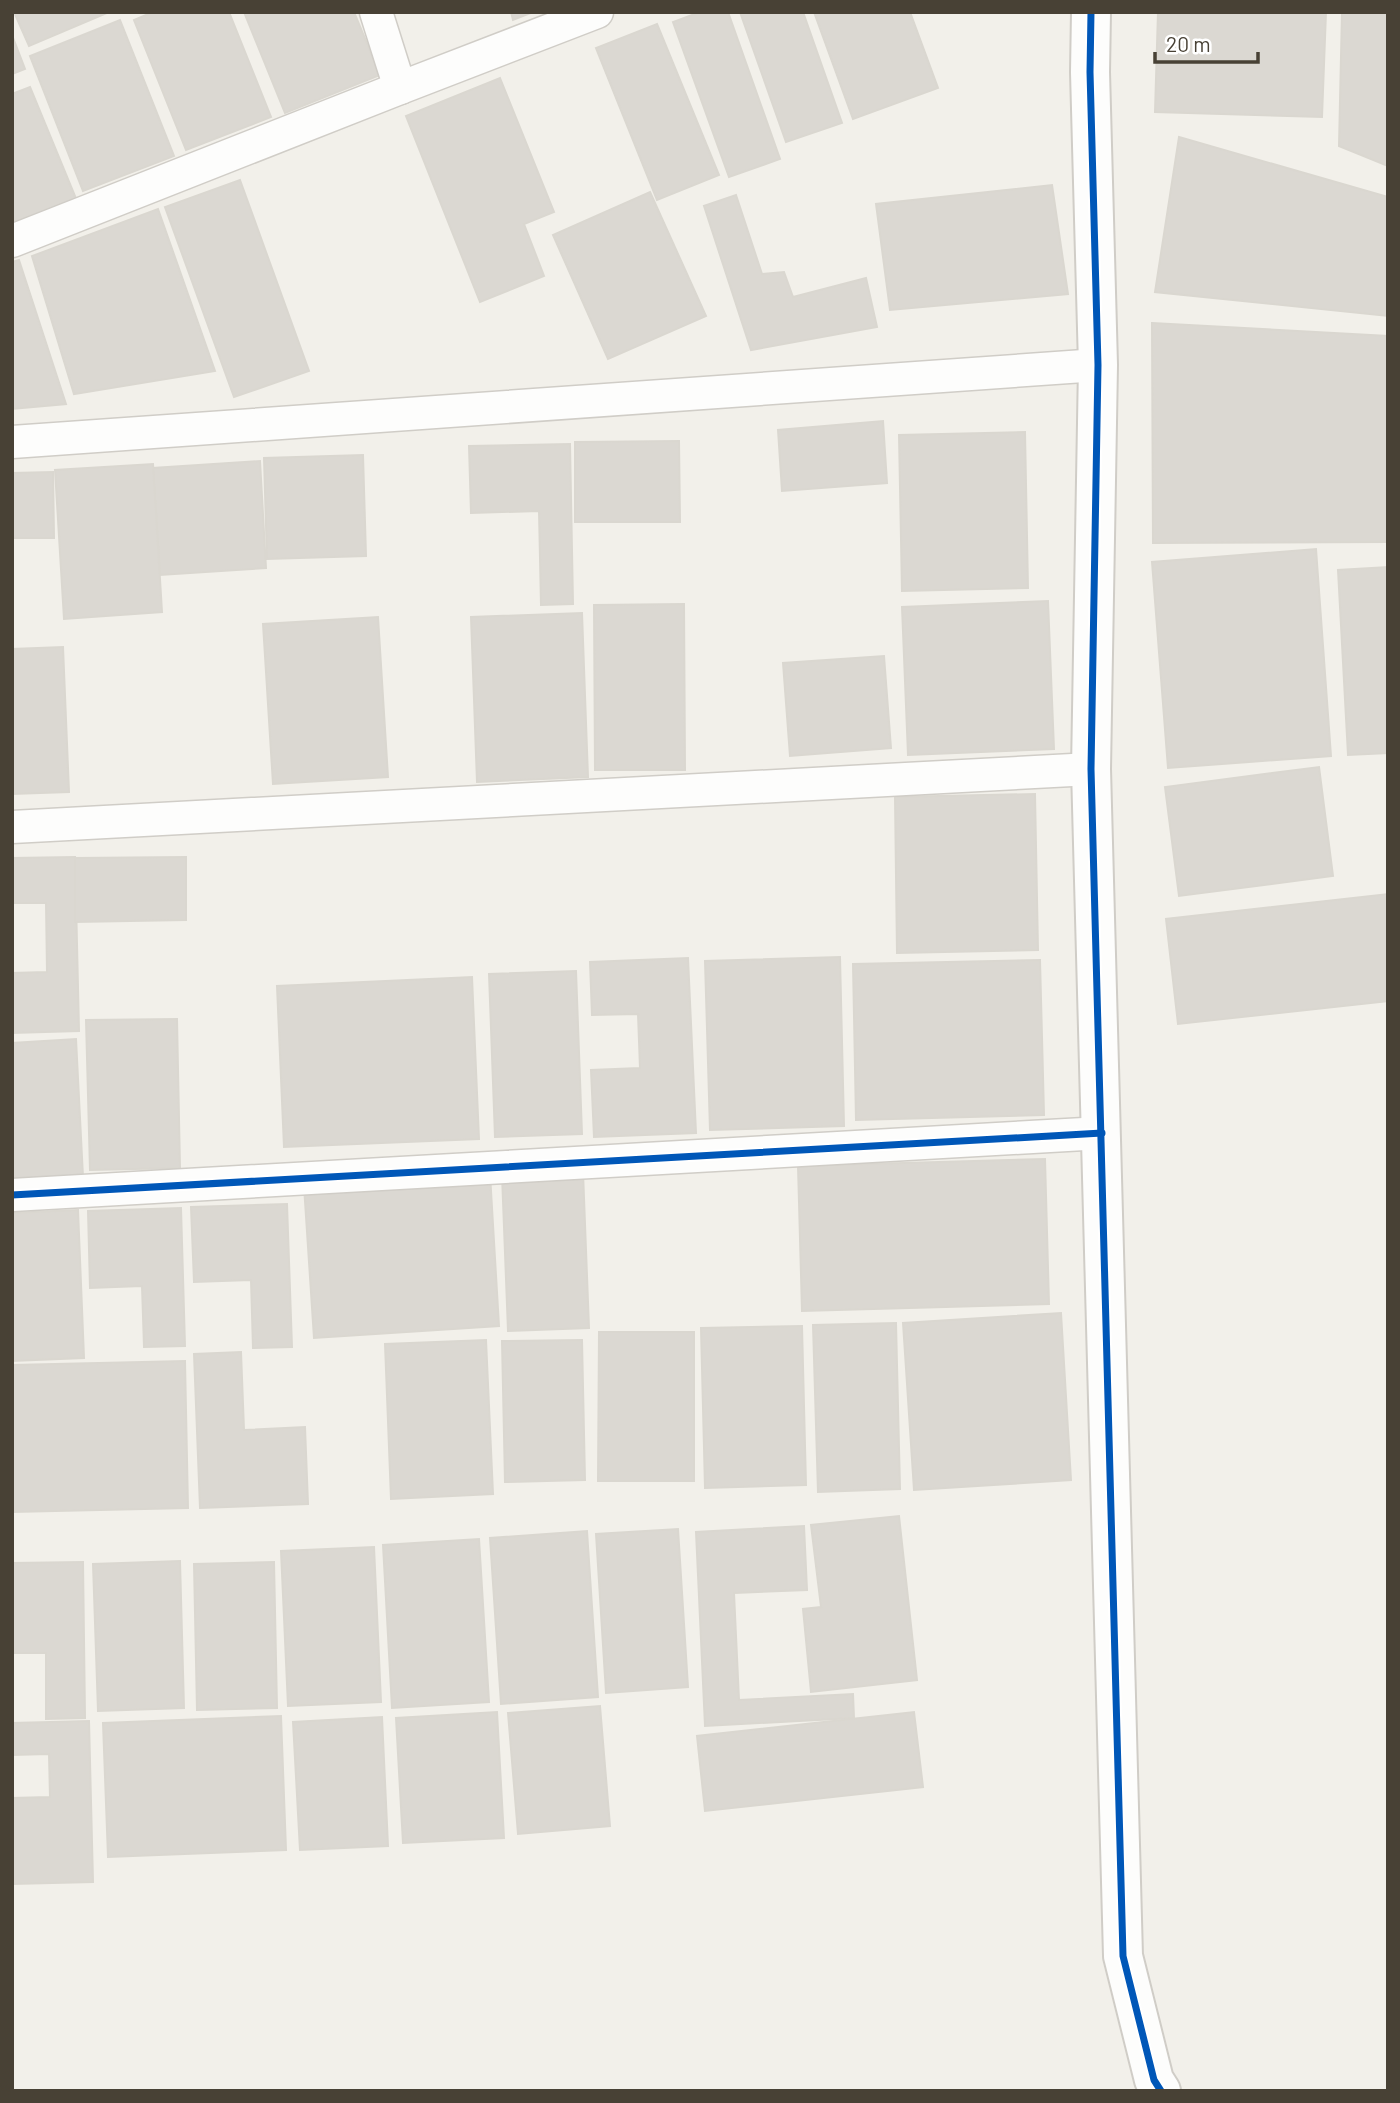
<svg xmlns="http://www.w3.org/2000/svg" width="1400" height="2103" viewBox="0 0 1400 2103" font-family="Barlow,sans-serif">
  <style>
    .building { fill: #dbd8d2; stroke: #dad7d0; stroke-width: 2 }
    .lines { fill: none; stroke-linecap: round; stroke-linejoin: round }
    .minor-casing { stroke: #d0cdc7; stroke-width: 35 }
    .tertiary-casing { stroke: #d0cdc7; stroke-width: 42 }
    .minor { stroke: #fdfdfc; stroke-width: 32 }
    .tertiary { stroke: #fdfdfc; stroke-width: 38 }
    .cycleway-casing { stroke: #fff; stroke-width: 11 }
    .cycleway { stroke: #0057b8; stroke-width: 7 }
  </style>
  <rect width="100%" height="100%" fill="#f2f0ea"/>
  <!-- building -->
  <g class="building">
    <polygon points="14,12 109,12 29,46"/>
    <polygon points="153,12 229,12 271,117 186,150 134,20"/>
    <polygon points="244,12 354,12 380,75 285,113"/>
    <polygon points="511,12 533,12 513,20"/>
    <polygon points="700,12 728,12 780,159 729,177 673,22"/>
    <polygon points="740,12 803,12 842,123 786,142"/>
    <polygon points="814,12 910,12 938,88 853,119"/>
    <polygon points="1158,12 1326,12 1322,117 1155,112"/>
    <polygon points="1342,12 1388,12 1388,166 1339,146"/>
    <polygon points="120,20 174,156 83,191 30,56"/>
    <polygon points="657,24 719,175 657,200 596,48"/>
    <polygon points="12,35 25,69 12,74"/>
    <polygon points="500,78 554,212 524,224 544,276 480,302 406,116"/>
    <polygon points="30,87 77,201 12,228 12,94"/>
    <polygon points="1179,137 1388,197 1388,316 1155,292"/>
    <polygon points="240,180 309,371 234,397 165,207"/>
    <polygon points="1052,185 1068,294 890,310 876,204"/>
    <polygon points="650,192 706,316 608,359 553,235"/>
    <polygon points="736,195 762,274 784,272 793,297 866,278 877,327 751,350 704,206"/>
    <polygon points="158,209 215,371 74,394 32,256"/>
    <polygon points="19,260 66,404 12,409 12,262"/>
    <polygon points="1152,323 1388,336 1388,542 1153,543"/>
    <polygon points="883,421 887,483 782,491 778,430"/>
    <polygon points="1025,432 1028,588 902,591 899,435"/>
    <polygon points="679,441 680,522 575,522 575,442"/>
    <polygon points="570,444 573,604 541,605 539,511 471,513 469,446"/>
    <polygon points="363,455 366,556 267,559 264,458"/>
    <polygon points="260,461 266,568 160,575 153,468"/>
    <polygon points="153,464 162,612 64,619 55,470"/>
    <polygon points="53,472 54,538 12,538 12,473"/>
    <polygon points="1316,549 1331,756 1168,768 1152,562"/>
    <polygon points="1388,567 1388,753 1348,755 1338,570"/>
    <polygon points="1048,601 1054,749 908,755 902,607"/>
    <polygon points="684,604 685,770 595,770 594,605"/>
    <polygon points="582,613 588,777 477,782 471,617"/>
    <polygon points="378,617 388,777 273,784 263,624"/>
    <polygon points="63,647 69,792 12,794 12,649"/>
    <polygon points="884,656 891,748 790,756 783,663"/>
    <polygon points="1319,767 1333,876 1179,896 1165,787"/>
    <polygon points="1035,794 1038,950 897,953 895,797"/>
    <polygon points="75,857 79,1031 12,1033 12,973 47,972 46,903 12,903 12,858"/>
    <polygon points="186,857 186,920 75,922 75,858"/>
    <polygon points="1388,894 1388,1001 1178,1024 1166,919"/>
    <polygon points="840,957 844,1126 710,1130 705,961"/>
    <polygon points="688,958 696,1133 594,1137 591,1070 640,1068 638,1014 592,1015 590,962"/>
    <polygon points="1040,960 1044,1115 856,1120 853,964"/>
    <polygon points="576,971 582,1134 495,1137 489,974"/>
    <polygon points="472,977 479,1139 284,1147 277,986"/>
    <polygon points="177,1019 180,1168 90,1170 86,1020"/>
    <polygon points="76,1039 83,1177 12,1181 12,1043"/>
    <polygon points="1045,1159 1049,1304 802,1311 798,1166"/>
    <polygon points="583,1172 589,1328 508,1331 502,1175"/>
    <polygon points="490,1174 499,1326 314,1338 304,1186"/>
    <polygon points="287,1204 292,1347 253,1348 251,1280 194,1282 191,1207"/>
    <polygon points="181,1208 185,1346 144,1347 142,1286 90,1288 88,1211"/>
    <polygon points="78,1210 84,1358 12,1361 12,1213"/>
    <polygon points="1061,1313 1071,1480 914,1490 903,1323"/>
    <polygon points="896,1323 900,1489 818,1492 813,1325"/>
    <polygon points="802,1326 806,1485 705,1488 701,1328"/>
    <polygon points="599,1332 694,1332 694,1481 598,1481"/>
    <polygon points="486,1340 493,1494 391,1499 385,1344"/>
    <polygon points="582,1340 585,1480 505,1482 502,1341"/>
    <polygon points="241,1352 244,1430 305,1427 308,1504 200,1508 194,1354"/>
    <polygon points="185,1361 188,1508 12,1512 12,1365"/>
    <polygon points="899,1516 917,1680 811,1692 803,1609 821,1607 811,1525"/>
    <polygon points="804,1526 807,1590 734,1593 739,1700 853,1694 854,1718 705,1726 696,1532"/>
    <polygon points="678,1529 688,1687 606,1693 596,1534"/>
    <polygon points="587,1531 598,1697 501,1704 490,1538"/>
    <polygon points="479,1539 489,1702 392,1708 383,1545"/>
    <polygon points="374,1547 381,1702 288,1706 281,1551"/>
    <polygon points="180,1561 184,1708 98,1711 93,1564"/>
    <polygon points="83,1562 85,1718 46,1719 46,1653 12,1653 12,1563"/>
    <polygon points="274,1562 277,1708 197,1710 194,1564"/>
    <polygon points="600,1706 610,1826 518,1834 508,1713"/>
    <polygon points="497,1712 504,1838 403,1843 396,1718"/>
    <polygon points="914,1712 923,1787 705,1811 697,1736"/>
    <polygon points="281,1716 286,1850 108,1857 103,1723"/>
    <polygon points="382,1717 388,1846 300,1850 293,1722"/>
    <polygon points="89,1721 93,1882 12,1884 12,1798 50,1797 49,1754 12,1755 12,1723"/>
  </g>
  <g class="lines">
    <defs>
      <g id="minor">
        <polyline points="376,12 400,88"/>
        <polyline points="12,241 400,88 597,12"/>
        <polyline points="12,442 1098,365"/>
        <polyline points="12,827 1091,769"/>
        <polyline points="12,1195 1102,1133"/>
      </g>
      <polyline id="tertiary" points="1091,12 1090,72 1098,365 1091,769 1123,1956 1154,2080 1161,2091"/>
    </defs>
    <!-- minor casing -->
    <use href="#minor" class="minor-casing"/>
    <!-- tertiary casing -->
    <use href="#tertiary" class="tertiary-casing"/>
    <!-- minor -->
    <use href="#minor" class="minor"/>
    <!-- tertiary -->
    <use href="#tertiary" class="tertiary"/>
    <defs>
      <g id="cycleway">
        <polyline points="1091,12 1090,72 1098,365 1091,769 1123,1956 1154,2080 1161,2091"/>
        <polyline points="12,1195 1102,1133"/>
      </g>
    </defs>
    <!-- cycleway casing -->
    <use href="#cycleway" class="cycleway-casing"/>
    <!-- cycleway -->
    <use href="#cycleway" class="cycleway"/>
  </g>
  <!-- border -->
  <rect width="1400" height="2103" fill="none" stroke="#484135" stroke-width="28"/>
  <!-- scale -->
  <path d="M1155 52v10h103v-10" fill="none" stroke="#484135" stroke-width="3.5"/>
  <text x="1166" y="52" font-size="21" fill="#484135" stroke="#ffffff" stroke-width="5" paint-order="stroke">20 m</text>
</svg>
